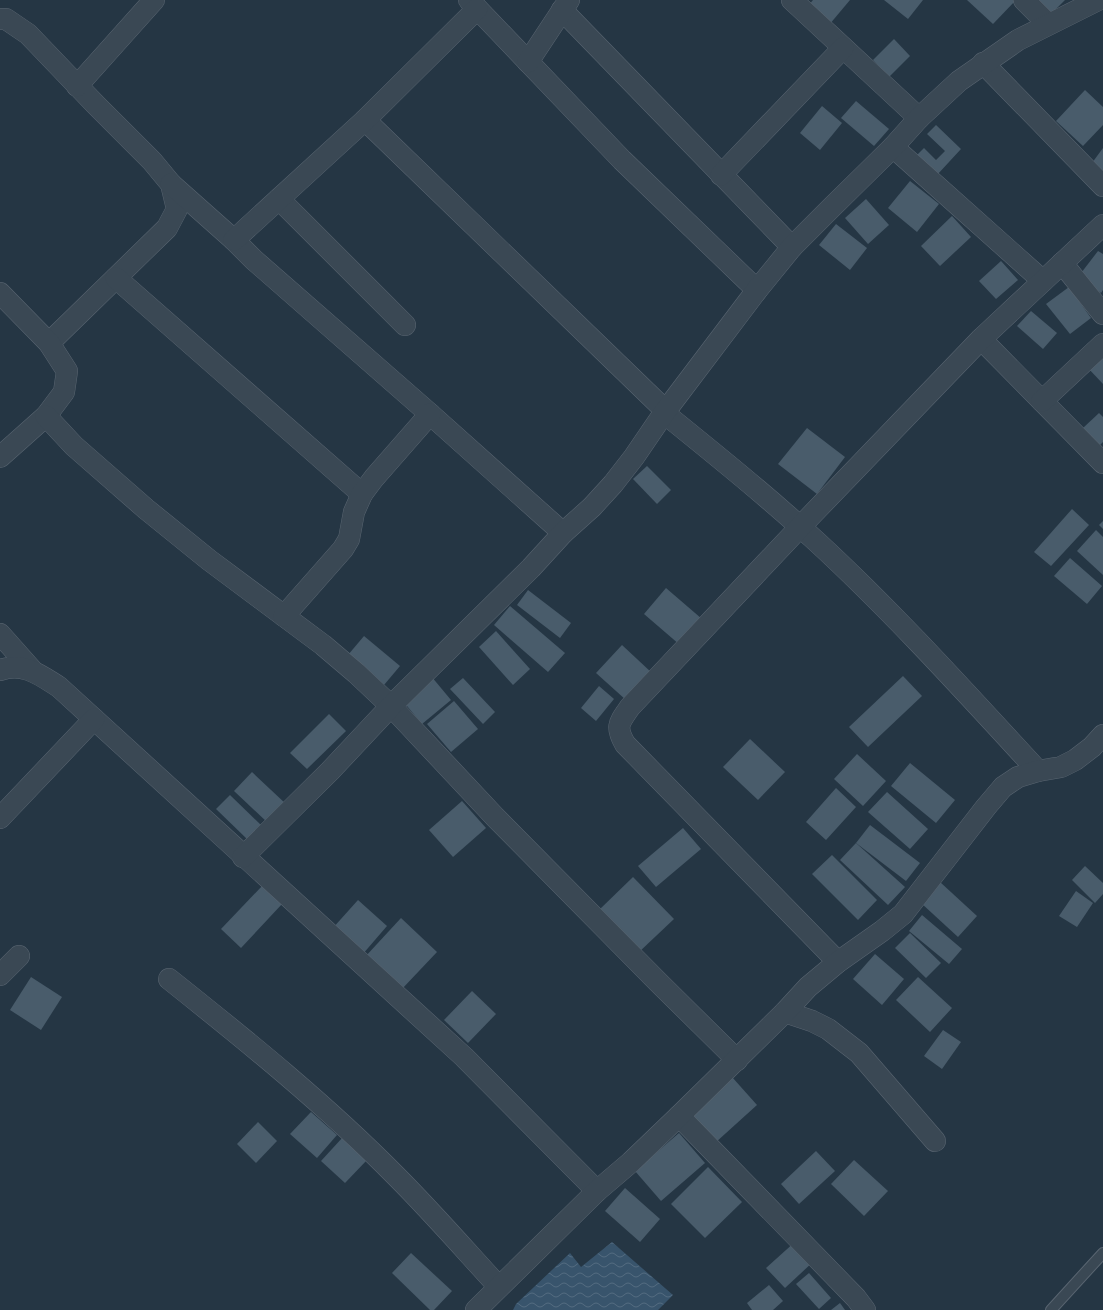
<svg xmlns="http://www.w3.org/2000/svg" width="1103" height="1310" viewBox="0 0 1103 1310" font-family="Inter,sans-serif">
  <style>
    .water { fill: url(#water-waves) }
    .building { fill: #495c6b }
    .lines { fill: none; stroke-linecap: round; stroke-linejoin: round }
    .lane-casing { stroke: #596571; stroke-width: 12 }
    .street-casing { stroke: #596571; stroke-width: 22 }
    .lane { stroke: #3a4854; stroke-width: 10 }
    .street { stroke: #3a4854; stroke-width: 21 }
  </style>
  <defs>
    <pattern id="water-waves" width="16" height="10" patternUnits="userSpaceOnUse"><rect width="16" height="10" fill="#38546c"/><path d="M0 5q4-4 8 0t8 0" fill="none" stroke="#536b80"/></pattern>
  </defs>
  <rect width="100%" height="100%" fill="#253644"/>
  <!-- water -->
  <polygon class="water" points="612,1242 673,1295 658,1310 513,1310 516,1304 570,1253 581,1267"/>
  <!-- building -->
  <g class="building">
    <polygon points="813,0 850,0 829,25 807,7"/>
    <polygon points="884,0 923,0 908,19"/>
    <polygon points="967,0 1016,0 993,24"/>
    <polygon points="1037,0 1065,0 1051,14"/>
    <polygon points="894,39 910,56 889,77 873,60"/>
    <polygon points="1085,90 1103,107 1103,125 1083,146 1056,121"/>
    <polygon points="856,101 889,129 874,146 841,118"/>
    <polygon points="822,106 842,123 820,150 800,133"/>
    <polygon points="936,125 961,149 937,175 916,156 924,148 936,160 945,151 927,134"/>
    <polygon points="1103,148 1103,177 1089,167"/>
    <polygon points="910,181 939,204 917,232 888,208"/>
    <polygon points="866,199 889,225 868,244 845,218"/>
    <polygon points="952,216 971,237 940,266 921,246"/>
    <polygon points="836,224 867,248 850,270 819,245"/>
    <polygon points="1098,251 1103,254 1103,290 1101,293 1078,277"/>
    <polygon points="1001,261 1018,280 996,299 979,281"/>
    <polygon points="1069,287 1091,318 1070,334 1046,304"/>
    <polygon points="1031,311 1057,333 1043,349 1017,326"/>
    <polygon points="1103,352 1103,384 1087,367"/>
    <polygon points="1099,413 1103,417 1103,442 1099,446 1083,428"/>
    <polygon points="807,428 845,457 817,494 778,464"/>
    <polygon points="647,466 671,490 657,504 633,479"/>
    <polygon points="1072,509 1089,525 1051,566 1034,552"/>
    <polygon points="1103,521 1103,529 1099,525"/>
    <polygon points="1096,530 1103,537 1103,575 1077,551"/>
    <polygon points="1070,558 1102,586 1087,604 1054,576"/>
    <polygon points="666,588 702,619 680,645 644,614"/>
    <polygon points="528,590 571,623 560,638 517,605"/>
    <polygon points="510,606 565,653 548,672 494,625"/>
    <polygon points="496,631 530,669 513,685 479,647"/>
    <polygon points="364,636 400,666 384,685 348,655"/>
    <polygon points="622,645 652,673 626,700 596,673"/>
    <polygon points="431,676 451,700 422,724 402,700"/>
    <polygon points="903,676 922,696 868,747 849,727"/>
    <polygon points="463,678 495,712 483,724 450,689"/>
    <polygon points="599,686 614,699 596,721 581,708"/>
    <polygon points="454,701 478,729 451,752 427,724"/>
    <polygon points="329,714 346,731 307,769 290,753"/>
    <polygon points="750,739 785,772 758,800 723,767"/>
    <polygon points="857,754 886,781 863,806 834,779"/>
    <polygon points="910,763 955,800 936,823 891,786"/>
    <polygon points="252,772 287,805 269,824 234,791"/>
    <polygon points="836,788 856,807 826,840 806,822"/>
    <polygon points="887,792 928,829 910,849 868,812"/>
    <polygon points="230,795 261,825 247,839 216,809"/>
    <polygon points="462,801 486,828 453,857 429,830"/>
    <polygon points="870,825 920,863 906,881 856,843"/>
    <polygon points="683,828 701,849 656,887 638,866"/>
    <polygon points="856,843 905,887 888,905 840,860"/>
    <polygon points="832,855 877,900 858,920 812,874"/>
    <polygon points="1085,866 1103,883 1103,894 1095,903 1072,880"/>
    <polygon points="633,877 674,919 638,953 598,911"/>
    <polygon points="940,882 977,916 958,937 921,903"/>
    <polygon points="263,885 283,903 241,948 221,929"/>
    <polygon points="1076,891 1093,903 1077,927 1059,916"/>
    <polygon points="358,900 387,926 362,955 332,929"/>
    <polygon points="922,915 962,949 949,964 909,931"/>
    <polygon points="401,918 437,952 401,990 365,957"/>
    <polygon points="910,933 941,963 926,978 895,948"/>
    <polygon points="875,954 904,979 882,1005 853,979"/>
    <polygon points="31,977 62,997 41,1030 10,1010"/>
    <polygon points="918,977 952,1008 930,1032 896,1000"/>
    <polygon points="472,991 496,1014 468,1043 444,1020"/>
    <polygon points="943,1030 961,1042 942,1069 924,1056"/>
    <polygon points="732,1077 757,1105 715,1143 689,1115"/>
    <polygon points="311,1112 337,1135 317,1158 290,1134"/>
    <polygon points="258,1122 277,1141 256,1163 237,1144"/>
    <polygon points="679,1133 705,1163 661,1201 635,1171"/>
    <polygon points="343,1137 367,1160 345,1183 321,1161"/>
    <polygon points="816,1151 835,1171 799,1204 781,1184"/>
    <polygon points="854,1160 888,1191 864,1216 831,1184"/>
    <polygon points="708,1167 742,1202 705,1238 671,1204"/>
    <polygon points="625,1188 660,1219 640,1242 605,1211"/>
    <polygon points="796,1241 814,1261 785,1288 766,1268"/>
    <polygon points="411,1253 452,1291 434,1310 430,1310 392,1273"/>
    <polygon points="809,1273 831,1298 819,1309 796,1284"/>
    <polygon points="769,1285 783,1301 773,1310 752,1310 747,1303"/>
    <polygon points="840,1303 845,1310 831,1310"/>
  </g>
  <g class="lines">
    <defs>
      <polyline id="lane" points="1051,1310 1103,1253"/>
      <g id="street">
        <polyline points="469,0 622,160 757,290"/>
        <polyline points="792,0 919,118"/>
        <polyline points="1024,0 1048,24"/>
        <polyline points="562,10 792,247"/>
        <polyline points="0,19 6,19 28,34 96,105 152,161 171,184 177,209 167,228 49,343"/>
        <polyline points="528,62 569,0"/>
        <polyline points="983,63 1103,186"/>
        <polyline points="77,86 154,0"/>
        <polyline points="365,120 666,411"/>
        <polyline points="893,147 1043,281"/>
        <polyline points="721,175 843,48"/>
        <polyline points="171,184 234,240 254,260 430,414 563,533"/>
        <polyline points="279,199 405,325"/>
        <polyline points="234,240 365,120 477,9"/>
        <polyline points="1062,263 1103,314"/>
        <polyline points="116,278 362,494"/>
        <polyline points="0,293 49,343 67,371 64,392 46,416 0,457"/>
        <polyline points="981,339 1103,463"/>
        <polyline points="1042,401 1103,344"/>
        <path d="M 664,413 C 716,455 768,497 817,542 C 895,614 966,693 1038,771"/>
        <polyline points="46,416 74,446 146,509 209,560 323,645 356,673 391,706 495,817 658,982 737,1060"/>
        <polyline points="284,616 343,549 349,539 354,512 362,494 374,478 430,414"/>
        <polyline points="0,634 32,670"/>
        <path d="M 0,670 C 24,662 40,675 59,687 L 464,1057 L 597,1191"/>
        <polyline points="0,818 94,719"/>
        <polyline points="243,857 330,771 391,706 531,568 563,533 592,507 613,484 634,457 664,413 757,290 792,247 831,208 893,147 919,118 959,81 1018,40 1098,0"/>
        <path d="M 838,962 L 625,744 C 615,726 619,723 630,707 L 800,527 L 981,339 L 1103,225"/>
        <polyline points="0,975 19,956"/>
        <path d="M 169,979 C 247,1041 326,1105 396,1176 C 432,1212 465,1250 499,1287"/>
        <polyline points="785,1012 812,1021 828,1029 859,1053 935,1141"/>
        <polyline points="679,1116 856,1298 865,1310"/>
        <polyline points="476,1310 597,1191 631,1162 679,1116 785,1012 808,987 838,962 882,931 903,914 986,807 1003,787 1018,777 1038,771 1061,767 1075,760 1092,747 1103,735"/>
      </g>
    </defs>
    <!-- lane casing -->
    <use href="#lane" class="lane-casing"/>
    <!-- street casing -->
    <use href="#street" class="street-casing"/>
    <!-- lane -->
    <use href="#lane" class="lane"/>
    <!-- street -->
    <use href="#street" class="street"/>
  </g>
</svg>
